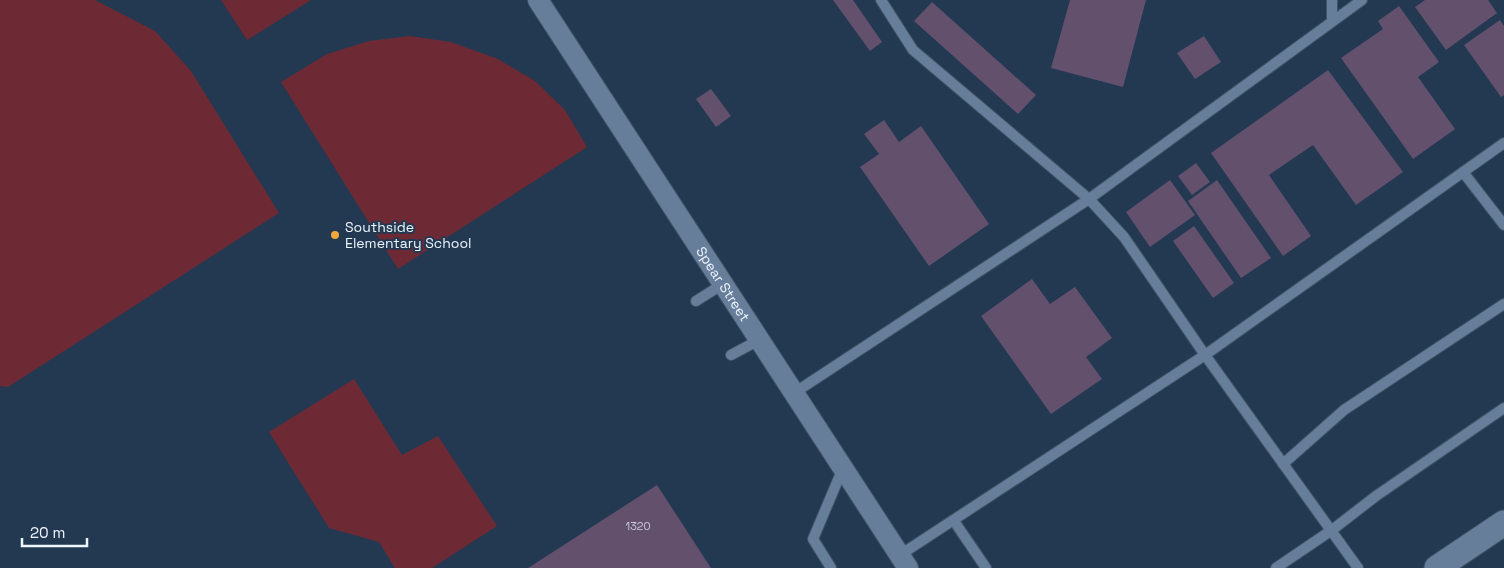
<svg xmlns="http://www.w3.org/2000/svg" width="1504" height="568" viewBox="0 0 1504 568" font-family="'Space Grotesk',sans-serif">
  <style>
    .green { fill: #6d2a35 }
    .building { fill: #62506d }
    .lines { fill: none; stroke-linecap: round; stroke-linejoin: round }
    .service-casing { stroke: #415366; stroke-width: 12 }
    .minor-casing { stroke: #415366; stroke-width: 22 }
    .tertiary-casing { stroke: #415366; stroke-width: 27 }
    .service { stroke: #667e99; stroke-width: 10 }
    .minor { stroke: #667e99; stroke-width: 20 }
    .tertiary { stroke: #667e99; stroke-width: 25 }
    .poi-dot { fill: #efa73e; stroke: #233951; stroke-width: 2 }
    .labels { text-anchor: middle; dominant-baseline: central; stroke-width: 4; stroke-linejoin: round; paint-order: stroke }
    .number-label { font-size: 11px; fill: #caccda }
    .poi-label { font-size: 14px; fill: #edf5ff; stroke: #233951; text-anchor: start }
    .street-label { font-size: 14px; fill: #edf5ff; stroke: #233951 }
  </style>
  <rect width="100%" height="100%" fill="#233951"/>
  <!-- green -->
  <g class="green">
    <polygon points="0,0 95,0 155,31 191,71 279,213 8,387 0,386"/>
    <polygon points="221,0 311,0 247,40"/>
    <polygon points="410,36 451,42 498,59 535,81 565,110 587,147 398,269 281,82 327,54 369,41"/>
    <polygon points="354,379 402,455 438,436 497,526 432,568 395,568 379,542 329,528 269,432"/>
  </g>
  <!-- building -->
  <g class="building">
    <polygon points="833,0 853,0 882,42 870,51"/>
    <polygon points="1070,0 1146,0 1123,87 1051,68"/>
    <polygon points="1425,0 1488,0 1497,13 1446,50 1415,7"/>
    <polygon points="932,2 1036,95 1018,114 914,21"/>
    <polygon points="1399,6 1439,62 1418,77 1455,129 1413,159 1341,58 1383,29 1378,21"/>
    <polygon points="1500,20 1504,26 1504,95 1501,97 1464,45"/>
    <polygon points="1204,36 1221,62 1195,79 1177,53"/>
    <polygon points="1328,70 1403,172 1356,205 1313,145 1269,175 1311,236 1283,256 1211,153"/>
    <polygon points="711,89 731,116 716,127 696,99"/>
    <polygon points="884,120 899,142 921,126 989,224 929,266 860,167 879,154 864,134"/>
    <polygon points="1196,163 1210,182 1192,195 1178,176"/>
    <polygon points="1170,180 1195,215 1150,247 1126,212"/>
    <polygon points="1217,180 1271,258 1241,278 1188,201"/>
    <polygon points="1194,226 1234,283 1213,298 1173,241"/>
    <polygon points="1032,279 1050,304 1075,287 1112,338 1086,357 1102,379 1051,414 981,316"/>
    <polygon points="657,485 711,568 528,568"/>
  </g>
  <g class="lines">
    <defs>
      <g id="service">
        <polyline points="881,0 913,50 1089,199 1124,237 1205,355 1358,568"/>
        <polyline points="1332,0 1332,21"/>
        <polyline points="1463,172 1504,225"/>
        <polyline points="696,301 723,284"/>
        <polyline points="731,355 759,340"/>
        <polyline points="794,393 1089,199 1362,0"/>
        <polyline points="1283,464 1344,410 1504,304"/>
        <polyline points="954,521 986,568"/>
        <polyline points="900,555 1205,355 1504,143"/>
        <polyline points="831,568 813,539 843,468"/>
        <polyline points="1276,568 1332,530 1376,496 1504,408"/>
      </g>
      <g id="minor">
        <path id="s1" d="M 538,0 L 908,568"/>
      </g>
      <polyline id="tertiary" points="1437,568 1504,523"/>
    </defs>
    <!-- service casing -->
    <use href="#service" class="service-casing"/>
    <!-- minor casing -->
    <use href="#minor" class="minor-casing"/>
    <!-- tertiary casing -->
    <use href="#tertiary" class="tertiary-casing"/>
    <!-- service -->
    <use href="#service" class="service"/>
    <!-- minor -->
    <use href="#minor" class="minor"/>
    <!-- tertiary -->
    <use href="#tertiary" class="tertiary"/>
  </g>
  <!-- markers -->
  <circle class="poi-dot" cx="335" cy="235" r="5"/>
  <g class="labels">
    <!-- number labels -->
    <g class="number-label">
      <text x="638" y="526">1320</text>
    </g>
    <!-- poi labels -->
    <g class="poi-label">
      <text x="345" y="227">Southside<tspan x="345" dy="16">Elementary School</tspan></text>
    </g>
    <!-- street labels -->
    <g class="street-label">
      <text stroke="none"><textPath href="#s1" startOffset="339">Spear Street</textPath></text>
    </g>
  </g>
  <!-- scale -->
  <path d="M22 538v8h65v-8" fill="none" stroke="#edf5ff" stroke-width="2.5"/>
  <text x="30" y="538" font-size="15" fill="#edf5ff" stroke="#233951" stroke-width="4" paint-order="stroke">20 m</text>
</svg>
